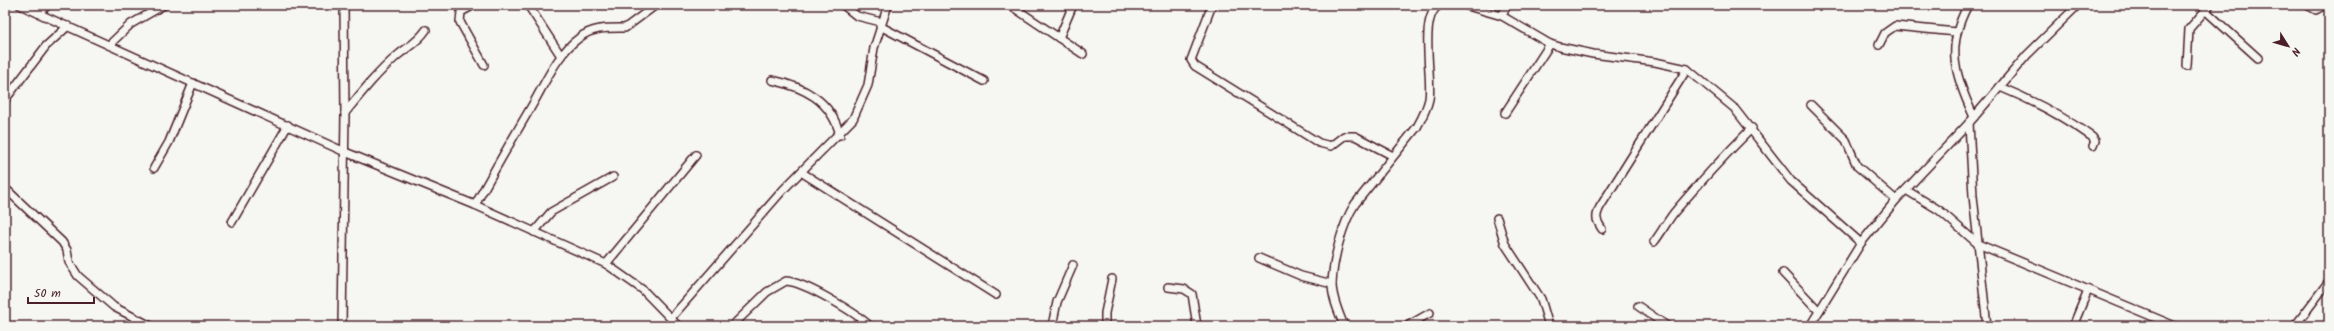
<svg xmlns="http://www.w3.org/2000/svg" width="2334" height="331" viewBox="0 0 2334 331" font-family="Kalam,sans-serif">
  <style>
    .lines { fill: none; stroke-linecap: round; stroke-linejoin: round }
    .street-casing { stroke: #4a1f2b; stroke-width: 10 }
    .street { stroke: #f6f6f2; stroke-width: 7 }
  </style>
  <rect width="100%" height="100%" fill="#f6f6f2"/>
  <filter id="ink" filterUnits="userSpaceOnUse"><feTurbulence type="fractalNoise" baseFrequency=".025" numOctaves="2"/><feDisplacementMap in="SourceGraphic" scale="8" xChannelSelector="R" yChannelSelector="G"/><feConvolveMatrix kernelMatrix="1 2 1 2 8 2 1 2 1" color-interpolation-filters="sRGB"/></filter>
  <g filter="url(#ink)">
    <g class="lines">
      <defs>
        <g id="street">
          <polyline points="20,5 345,152 475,205 606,264 643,290 678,326"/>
          <polyline points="474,5 461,12 460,22 484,65"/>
          <polyline points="528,5 561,56"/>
          <polyline points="843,5 857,16 881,22"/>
          <polyline points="1010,5 1083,54"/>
          <polyline points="1212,5 1191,60 1195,66 1319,143 1331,146 1344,136 1355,136 1393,156"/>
          <polyline points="1464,5 1502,16 1550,44 1560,47 1593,54 1655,62 1687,69 1734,108 1791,181 1861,243"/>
          <path d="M 1968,5 C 1945,47 1955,76 1974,117"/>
          <polyline points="2307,5 2316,10 2325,5"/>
          <polyline points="2206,11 2258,58"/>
          <polyline points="38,13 48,5"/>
          <polyline points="1502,16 1507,5"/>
          <polyline points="880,26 984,81"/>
          <polyline points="1059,38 1073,5"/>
          <polyline points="109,45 131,24 164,5"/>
          <polyline points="1879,45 1885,33 1895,26 1956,32"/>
          <polyline points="2187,66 2189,29 2210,5"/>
          <path d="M 772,80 C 804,87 831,100 840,135"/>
          <path d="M 2000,87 C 2034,101 2063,116 2092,137 L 2095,141 L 2093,146"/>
          <polyline points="5,100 46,46 68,26"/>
          <polyline points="1811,105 1846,140 1857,166 1896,200"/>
          <path d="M 345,113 C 362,92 378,72 398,55 C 409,46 418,42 426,30"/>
          <polyline points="1505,113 1550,44"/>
          <polyline points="1969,123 1973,196 1987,326"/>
          <polyline points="154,168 169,142 193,83"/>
          <polyline points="801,172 996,295"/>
          <polyline points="7,190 62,242 67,250 69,262 78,276 114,307 151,326"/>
          <polyline points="1906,190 1939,210 1978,244 2175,326"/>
          <path d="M 475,205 C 494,171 514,136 534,102 C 546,81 558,53 579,38 C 593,27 608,28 625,28 L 656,5"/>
          <polyline points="1497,218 1505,244 1541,299 1549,326"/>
          <polyline points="232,222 288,125"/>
          <path d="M 1602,229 C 1596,220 1595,217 1600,207 L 1687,69"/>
          <polyline points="534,232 551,212 613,177"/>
          <path d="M 1654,242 C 1662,232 1668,219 1677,209 C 1701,181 1726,154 1752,128"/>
          <polyline points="1259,258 1301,276 1332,284"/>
          <polyline points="606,264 696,155"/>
          <polyline points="1783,273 1819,311"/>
          <polyline points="1168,287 1184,289 1192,294 1197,326"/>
          <polyline points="1638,306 1667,326"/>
          <polyline points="671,318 783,190 853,119 868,85 874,48 888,5"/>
          <polyline points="342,326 345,113 344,5"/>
          <path d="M 732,326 L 767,292 L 786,281 C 805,282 856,313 870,326"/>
          <polyline points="1052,326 1057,302 1073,265"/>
          <polyline points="1105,326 1105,313 1112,279"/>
          <path d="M 1344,326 C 1339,313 1332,298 1332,284 C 1333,260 1342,224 1355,204 L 1417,127 C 1422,118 1427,109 1429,99 C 1433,77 1418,15 1440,5"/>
          <polyline points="1407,326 1430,313"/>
          <polyline points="1810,326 1861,243 1896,200 1969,123 2027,55 2078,5"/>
          <polyline points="2073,326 2088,290"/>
          <polyline points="2295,326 2329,281"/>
        </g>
      </defs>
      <!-- street casing -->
      <use href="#street" class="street-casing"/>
      <!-- street -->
      <use href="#street" class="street"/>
    </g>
  </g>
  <!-- margin -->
  <rect width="2334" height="331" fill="none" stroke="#f6f6f2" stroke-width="20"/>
  <rect x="10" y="10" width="2314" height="311" fill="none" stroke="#4a1f2b" stroke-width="1.5" filter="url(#ink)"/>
  <!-- north arrow -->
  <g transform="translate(2288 46) rotate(127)" stroke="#f6f6f2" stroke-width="3" paint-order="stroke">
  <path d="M0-3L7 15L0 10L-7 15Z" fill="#4a1f2b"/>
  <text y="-6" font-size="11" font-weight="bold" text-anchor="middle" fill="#4a1f2b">N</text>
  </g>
  <!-- scale -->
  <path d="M28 297v6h66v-6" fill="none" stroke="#4a1f2b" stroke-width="2"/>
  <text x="34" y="297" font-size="12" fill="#4a1f2b" stroke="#f6f6f2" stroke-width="3" paint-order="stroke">50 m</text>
</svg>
